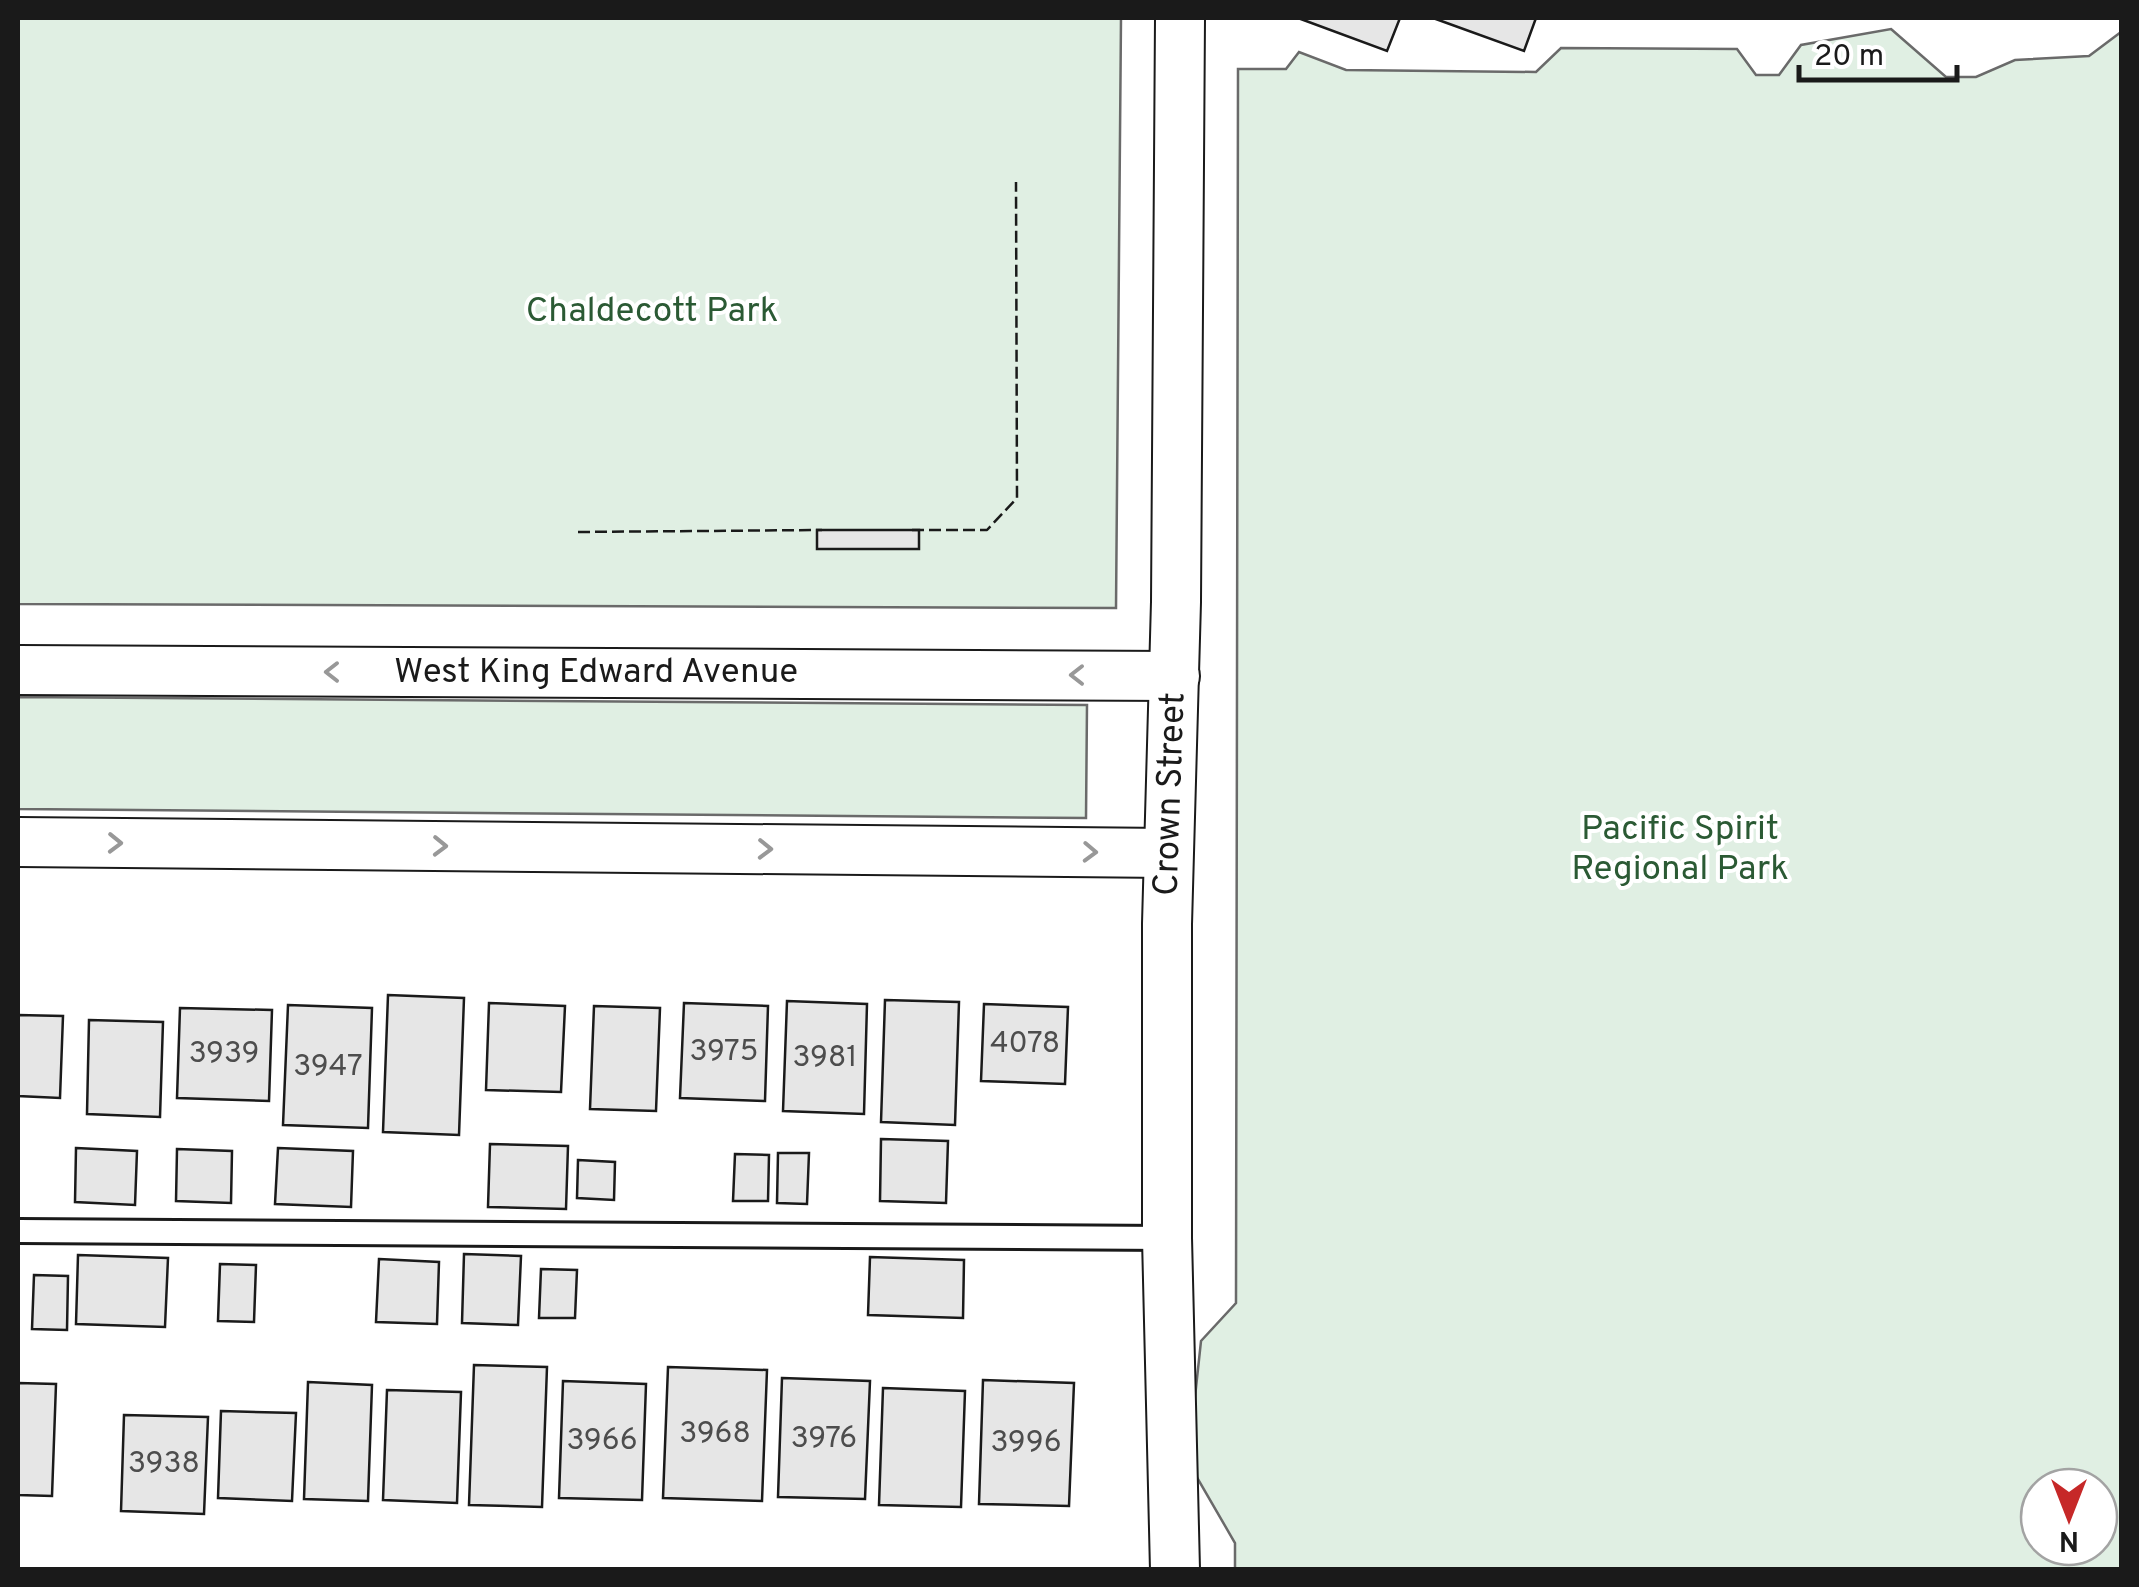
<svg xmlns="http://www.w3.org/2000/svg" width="2139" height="1587" viewBox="0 0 2139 1587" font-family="Overpass,sans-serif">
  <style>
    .green { fill: #e0efe3; stroke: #6a6a6a; stroke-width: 2.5; fill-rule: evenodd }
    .building { fill: #e6e6e6; stroke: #1a1a1a; stroke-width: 2.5 }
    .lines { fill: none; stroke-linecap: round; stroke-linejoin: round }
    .lane-casing { stroke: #1a1a1a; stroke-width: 28 }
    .street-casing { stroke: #1a1a1a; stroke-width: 52 }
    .lane { stroke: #fff; stroke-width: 22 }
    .street { stroke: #fff; stroke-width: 48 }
    .fence { stroke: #1a1a1a; stroke-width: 2.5; stroke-dasharray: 12 5; stroke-linecap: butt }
    .oneway { stroke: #989898 }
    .labels { text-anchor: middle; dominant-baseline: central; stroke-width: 8; stroke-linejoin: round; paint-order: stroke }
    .number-label { font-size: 30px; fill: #4d4d4d }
    .park-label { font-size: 35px; fill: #2b5a34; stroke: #fff }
    .street-label { font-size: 35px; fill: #1a1a1a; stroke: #fff }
  </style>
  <rect width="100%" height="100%" fill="#fff"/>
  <!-- green -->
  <g class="green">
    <polygon points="18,18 1121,18 1116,608 18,604"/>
    <path d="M 1891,29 L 1946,77 L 1976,77 L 2015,60 L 2089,56 L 2121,32 L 2121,1569 L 1235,1569 L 1235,1543 L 1188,1462 L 1201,1341 L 1236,1303 L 1238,69 L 1286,69 L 1299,52 L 1346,70 L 1536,72 L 1561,48 L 1737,49 L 1756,75 L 1779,75 L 1801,45 ZM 2039,1487 L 2099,1487 L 2099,1547 L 2039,1547 Z"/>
    <polygon points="18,697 1087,705 1086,818 18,809"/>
  </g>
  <!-- building -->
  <g class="building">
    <polygon points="1298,18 1400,18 1387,51"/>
    <polygon points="1433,18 1536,18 1524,51"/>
    <rect x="817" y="530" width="102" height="19"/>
    <polygon points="388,995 464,998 459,1135 383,1132"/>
    <polygon points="885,1000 959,1002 955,1125 881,1122"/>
    <polygon points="787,1001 867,1004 864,1114 783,1111"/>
    <polygon points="489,1003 565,1006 561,1092 486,1090"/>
    <polygon points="684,1003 768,1006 765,1101 680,1098"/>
    <polygon points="984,1004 1068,1007 1065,1084 981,1081"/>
    <polygon points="288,1005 372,1008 368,1128 283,1125"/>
    <polygon points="594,1006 660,1008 656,1111 590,1109"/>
    <polygon points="180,1008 272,1010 269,1101 177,1098"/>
    <polygon points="18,1015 63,1016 60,1098 18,1096"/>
    <polygon points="89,1020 163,1022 160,1117 87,1114"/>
    <polygon points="881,1139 948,1141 946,1203 880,1201"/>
    <polygon points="490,1144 568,1146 566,1209 488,1207"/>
    <polygon points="76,1148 137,1151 135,1205 75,1202"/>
    <polygon points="278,1148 353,1151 351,1207 275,1204"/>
    <polygon points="177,1149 232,1151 231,1203 176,1201"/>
    <polygon points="778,1153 809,1153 807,1204 777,1203"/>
    <polygon points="735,1154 769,1155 768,1201 733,1201"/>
    <polygon points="578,1160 615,1162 614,1200 577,1198"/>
    <polygon points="464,1254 521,1256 518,1325 462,1323"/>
    <polygon points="78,1255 168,1258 165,1327 76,1324"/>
    <polygon points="870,1257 964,1260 963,1318 868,1315"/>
    <polygon points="379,1259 439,1262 437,1324 376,1322"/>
    <polygon points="220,1264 256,1265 254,1322 218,1321"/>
    <polygon points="541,1269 577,1270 575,1318 539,1318"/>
    <polygon points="34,1275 68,1276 67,1330 32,1329"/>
    <polygon points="474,1365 547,1367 542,1507 469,1505"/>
    <polygon points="668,1367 767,1370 762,1501 663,1498"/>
    <polygon points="782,1378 870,1381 865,1499 778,1497"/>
    <polygon points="983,1380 1074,1383 1069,1506 979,1504"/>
    <polygon points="563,1381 646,1384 642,1500 559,1498"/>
    <polygon points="308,1382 372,1385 368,1501 304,1499"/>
    <polygon points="18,1383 56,1384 52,1496 18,1495"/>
    <polygon points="883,1388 965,1391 961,1507 879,1505"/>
    <polygon points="387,1390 461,1392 457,1503 383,1500"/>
    <polygon points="221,1411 296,1413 292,1501 218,1498"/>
    <polygon points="124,1415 208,1417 204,1514 121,1511"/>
  </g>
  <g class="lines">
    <defs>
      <polyline id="lane" points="18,1231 1167,1238"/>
      <g id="street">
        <polyline points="18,670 1175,676"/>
        <polyline points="18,842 1168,853"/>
        <polyline points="1175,1570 1167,1238 1167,924 1176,602 1180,18"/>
      </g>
    </defs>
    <!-- lane casing -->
    <use href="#lane" class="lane-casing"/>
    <!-- street casing -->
    <use href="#street" class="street-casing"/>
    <!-- lane -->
    <use href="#lane" class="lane"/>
    <!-- street -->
    <use href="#street" class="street"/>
    <!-- fence -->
    <g class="fence">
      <polyline points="912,530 987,530 1017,498 1016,182"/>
      <polyline points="578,532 822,530"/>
    </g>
  </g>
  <!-- one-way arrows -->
  <defs><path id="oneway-chevron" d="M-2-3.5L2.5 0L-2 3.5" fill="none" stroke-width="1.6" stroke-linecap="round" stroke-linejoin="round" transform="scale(2.5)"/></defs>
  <g class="oneway">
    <use href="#oneway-chevron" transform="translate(332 672) rotate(-180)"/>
    <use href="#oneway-chevron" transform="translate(1077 675) rotate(-180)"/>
    <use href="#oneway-chevron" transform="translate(115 843) rotate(1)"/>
    <use href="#oneway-chevron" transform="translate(440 846) rotate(1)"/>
    <use href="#oneway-chevron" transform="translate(765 849) rotate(1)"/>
    <use href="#oneway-chevron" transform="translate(1090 852) rotate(2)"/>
  </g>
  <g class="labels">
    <!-- number labels -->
    <g class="number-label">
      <text x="1025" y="1044">4078</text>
      <text x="724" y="1052">3975</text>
      <text x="224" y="1054">3939</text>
      <text x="825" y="1058">3981</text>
      <text x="328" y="1067">3947</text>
      <text x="715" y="1434">3968</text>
      <text x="824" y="1439">3976</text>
      <text x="602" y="1441">3966</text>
      <text x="1026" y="1443">3996</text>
      <text x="164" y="1464">3938</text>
    </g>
    <!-- park labels -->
    <g class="park-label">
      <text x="652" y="312">Chaldecott Park</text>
      <text x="1680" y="830">Pacific Spirit<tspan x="1680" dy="40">Regional Park</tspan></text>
    </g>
    <!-- street labels -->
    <g class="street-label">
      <text x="596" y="673">West King Edward Avenue</text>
      <text transform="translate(1171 794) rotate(-88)">Crown Street</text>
    </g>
  </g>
  <!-- border -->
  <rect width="2139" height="1587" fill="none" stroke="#1a1a1a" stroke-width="40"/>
  <!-- north arrow -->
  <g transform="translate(2069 1517) rotate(180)"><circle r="48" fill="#ffffff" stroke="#a3a3a3" stroke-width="2.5"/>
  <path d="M0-8L18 38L0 25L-18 38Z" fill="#c62828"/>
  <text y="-15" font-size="28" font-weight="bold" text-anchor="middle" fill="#1a1a1a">N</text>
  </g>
  <!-- scale -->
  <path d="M1799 65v15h158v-15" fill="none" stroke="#1a1a1a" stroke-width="5"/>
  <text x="1814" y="65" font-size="30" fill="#1a1a1a" stroke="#ffffff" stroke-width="8" paint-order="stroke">20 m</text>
</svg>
